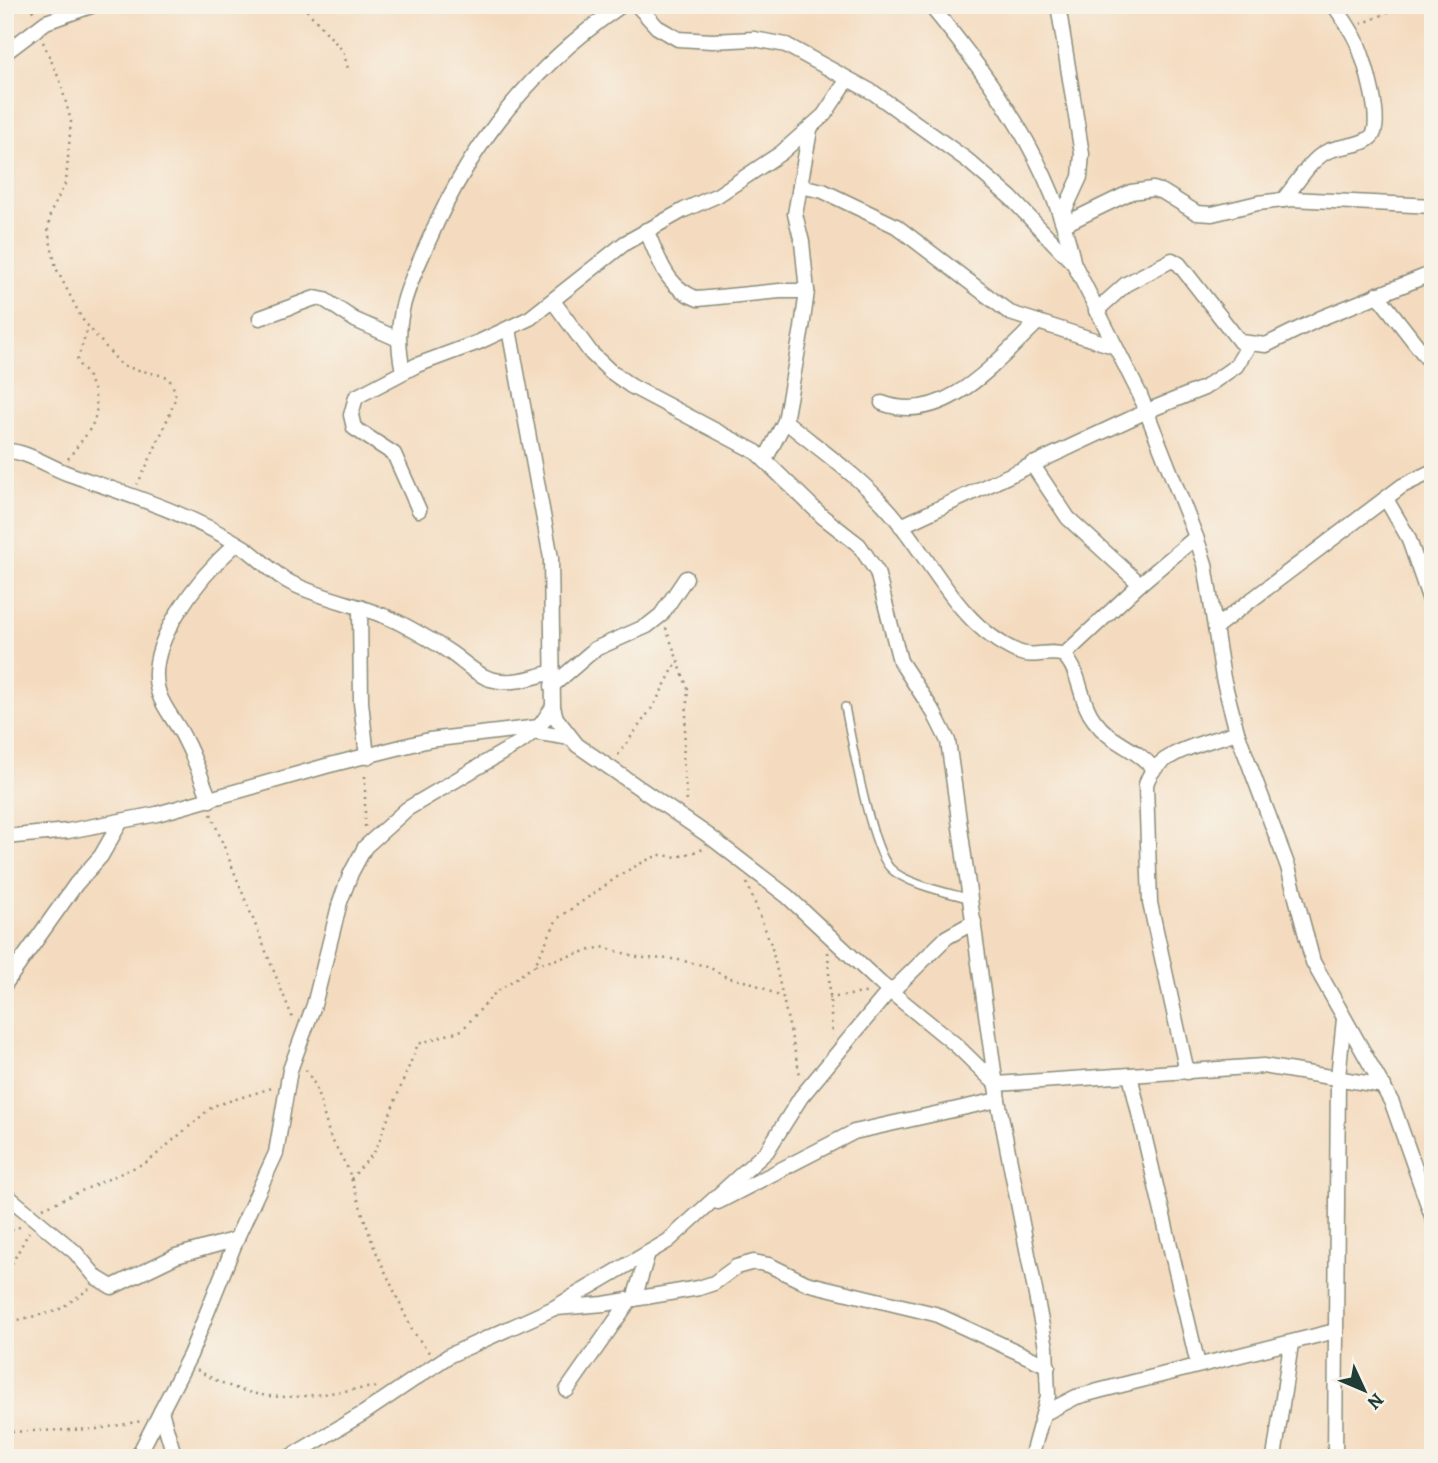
<svg xmlns="http://www.w3.org/2000/svg" width="1438" height="1463" viewBox="0 0 1438 1463" font-family="Alegreya,serif">
  <style>
    .lines { fill: none; stroke-linecap: round; stroke-linejoin: round }
    .lane-casing { stroke: #8a8c7a; stroke-width: 10 }
    .street-casing { stroke: #8a8c7a; stroke-width: 17 }
    .path { stroke: #8a8c7a; stroke-width: 2.5; stroke-dasharray: 2 5; stroke-linecap: butt }
    .lane { stroke: #fff; stroke-width: 7 }
    .street { stroke: #fff; stroke-width: 14 }
  </style>
  <rect width="100%" height="100%" fill="#f7f3e8"/>
  <filter id="ink" filterUnits="userSpaceOnUse"><feTurbulence type="fractalNoise" baseFrequency=".0143" numOctaves="2"/><feDisplacementMap in="SourceGraphic" scale="14" xChannelSelector="R" yChannelSelector="G"/><feConvolveMatrix kernelMatrix="1 2 1 2 8 2 1 2 1" color-interpolation-filters="sRGB"/></filter>
  <filter id="wash" filterUnits="userSpaceOnUse"><feTurbulence type="fractalNoise" baseFrequency=".00686" numOctaves="4" result="noise"/><feDisplacementMap in="SourceGraphic" scale="28" xChannelSelector="R" yChannelSelector="G"/><feGaussianBlur stdDeviation="1.57" result="paint"/><feColorMatrix in="noise" values="0 0 0 0 0 0 0 0 0 0 0 0 0 0 0 0 0 1.4 0 .05"/><feComposite in="paint" operator="in"/></filter>
  <g filter="url(#wash)">
    <rect width="100%" height="100%" fill="#f4dbbf"/>
  </g>
  <g filter="url(#ink)">
    <g class="lines">
      <defs>
        <path id="lane" d="M 845,707 C 852,741 870,846 890,868 C 905,884 950,893 971,899"/>
        <g id="street">
          <polyline points="637,5 657,27 678,39 712,41 754,39 786,45 874,93 967,160 1011,198 1074,264 1140,395 1196,537 1205,564 1223,678 1237,732 1288,867 1313,962 1392,1103 1433,1219"/>
          <path d="M 930,5 C 992,80 1053,165 1073,261"/>
          <polyline points="1058,5 1082,154 1080,177 1062,216"/>
          <polyline points="5,53 46,22 94,5"/>
          <polyline points="800,186 823,191 896,226 1010,313 1113,346"/>
          <path d="M 1283,200 C 1296,185 1309,161 1326,152 C 1339,145 1362,147 1372,136 C 1384,122 1364,59 1357,42 C 1351,29 1342,17 1334,5"/>
          <polyline points="1065,224 1131,192 1153,189 1163,192 1197,213 1212,214 1258,203 1292,199 1433,206"/>
          <path d="M 646,230 C 660,260 665,287 698,299 L 780,291 L 807,291"/>
          <polyline points="1377,294 1433,366"/>
          <polyline points="553,301 591,353 610,371 631,386 756,452 823,517 859,545 877,572 900,661 934,713 948,741 998,1100 1046,1347 1048,1396 1031,1458"/>
          <polyline points="1096,311 1126,284 1172,260 1179,264 1240,342 1266,345 1321,318 1433,273"/>
          <polyline points="260,318 315,298 325,300 355,320 398,339"/>
          <polyline points="509,329 551,558 553,707 556,718 577,745 709,836 787,896 880,983 956,1045 996,1084 1263,1066 1384,1086"/>
          <path d="M 403,371 C 391,317 408,288 429,240 C 470,144 535,64 622,5"/>
          <path d="M 882,403 C 945,427 996,361 1038,322"/>
          <path d="M 785,421 C 819,449 857,475 887,508 C 930,555 956,625 1018,652 C 1034,659 1048,649 1064,655 C 1082,674 1079,701 1094,720 C 1112,745 1133,745 1153,768"/>
          <path d="M 5,451 C 26,450 49,467 69,474 C 129,495 191,514 245,548 C 261,559 273,574 291,583 C 327,601 365,605 400,623 C 417,632 435,642 451,653 C 464,662 475,674 490,679 C 511,685 532,678 552,672"/>
          <polyline points="765,460 785,421 802,328 807,291 802,242 795,214 810,130"/>
          <polyline points="1032,464 1068,518 1140,584"/>
          <polyline points="1386,499 1408,537 1433,609"/>
          <polyline points="419,510 394,454 354,428 351,415 356,397 417,365 479,342 530,318 625,243 684,210 718,195 781,153 824,115 848,79"/>
          <polyline points="901,526 1147,411 1204,388 1236,366 1249,345"/>
          <polyline points="360,607 361,702 367,757"/>
          <polyline points="1217,626 1402,486 1433,471"/>
          <polyline points="1064,655 1140,584 1196,537"/>
          <polyline points="552,686 595,649 647,626 661,615 686,578"/>
          <polyline points="533,732 571,738"/>
          <path d="M 210,800 C 202,780 195,759 185,740 C 178,724 165,711 159,694 C 142,645 201,575 236,544"/>
          <polyline points="5,837 68,831 157,814 326,766 429,740 539,727"/>
          <polyline points="5,984 76,884 101,856 121,821"/>
          <polyline points="891,992 947,937 974,922"/>
          <path d="M 1187,1072 L 1150,903 L 1146,785 C 1153,752 1209,742 1237,732"/>
          <polyline points="1130,1075 1198,1365"/>
          <polyline points="5,1194 75,1252 97,1278 112,1287 176,1256 237,1239"/>
          <polyline points="718,1202 854,1132 998,1100"/>
          <polyline points="634,1299 648,1253"/>
          <polyline points="557,1308 604,1304 699,1288 714,1283 736,1267 754,1262 769,1265 806,1283 935,1314 1048,1366"/>
          <polyline points="567,1390 630,1300"/>
          <polyline points="161,1411 175,1458"/>
          <polyline points="1045,1413 1076,1397 1102,1390 1335,1331"/>
          <polyline points="137,1458 190,1355 239,1233 276,1153 290,1070 314,1005 340,902 351,873 365,847 407,809 522,741 539,727 553,707"/>
          <polyline points="288,1458 364,1413 450,1355 552,1309 668,1241 767,1151 801,1097 889,991"/>
          <polyline points="1274,1458 1291,1344"/>
          <polyline points="1335,1458 1338,1077 1344,1019"/>
        </g>
      </defs>
      <!-- lane casing -->
      <use href="#lane" class="lane-casing"/>
      <!-- street casing -->
      <use href="#street" class="street-casing"/>
      <!-- path -->
      <g class="path">
        <polyline points="27,5 35,13"/>
        <polyline points="302,5 343,51 349,72"/>
        <polyline points="1361,24 1406,5"/>
        <path d="M 43,42 L 60,81 L 71,121 L 66,182 L 50,214 L 48,231 L 56,268 L 82,319 L 122,366 L 168,377 C 171,383 176,390 175,398 C 174,407 143,476 137,484"/>
        <path d="M 68,459 C 89,429 107,419 89,379 C 86,372 80,368 77,360 L 88,328"/>
        <polyline points="666,628 688,689 683,759 687,802"/>
        <polyline points="618,755 654,705 678,660"/>
        <polyline points="211,814 293,1019"/>
        <polyline points="365,827 365,771"/>
        <polyline points="747,883 771,944 800,1075"/>
        <polyline points="828,952 832,1036"/>
        <polyline points="535,965 602,947 641,958 674,959 707,966 726,977 753,983 781,997"/>
        <polyline points="829,998 870,992"/>
        <polyline points="306,1070 315,1085 330,1136 348,1169 373,1245 412,1330 430,1354"/>
        <polyline points="351,1179 375,1151 418,1044 462,1030 495,993 535,965 557,919 623,873 651,858 661,855 677,857 704,849"/>
        <polyline points="43,1208 149,1161 213,1106 272,1088"/>
        <polyline points="5,1233 22,1226"/>
        <polyline points="5,1276 29,1232"/>
        <polyline points="5,1323 57,1311 89,1289"/>
        <path d="M 197,1370 C 268,1411 300,1395 376,1387"/>
        <polyline points="5,1432 98,1429 142,1421"/>
      </g>
      <!-- lane -->
      <use href="#lane" class="lane"/>
      <!-- street -->
      <use href="#street" class="street"/>
    </g>
  </g>
  <!-- margin -->
  <rect width="1438" height="1463" fill="none" stroke="#f7f3e8" stroke-width="28"/>
  <!-- north arrow -->
  <g transform="translate(1364 1390) rotate(134)" stroke="#f7f3e8" stroke-width="5" paint-order="stroke">
  <path d="M0-5L12 26L0 18L-12 26Z" fill="#1f3d34"/>
  <text y="-10" font-size="19" font-weight="bold" text-anchor="middle" fill="#1f3d34">N</text>
  </g>
</svg>
